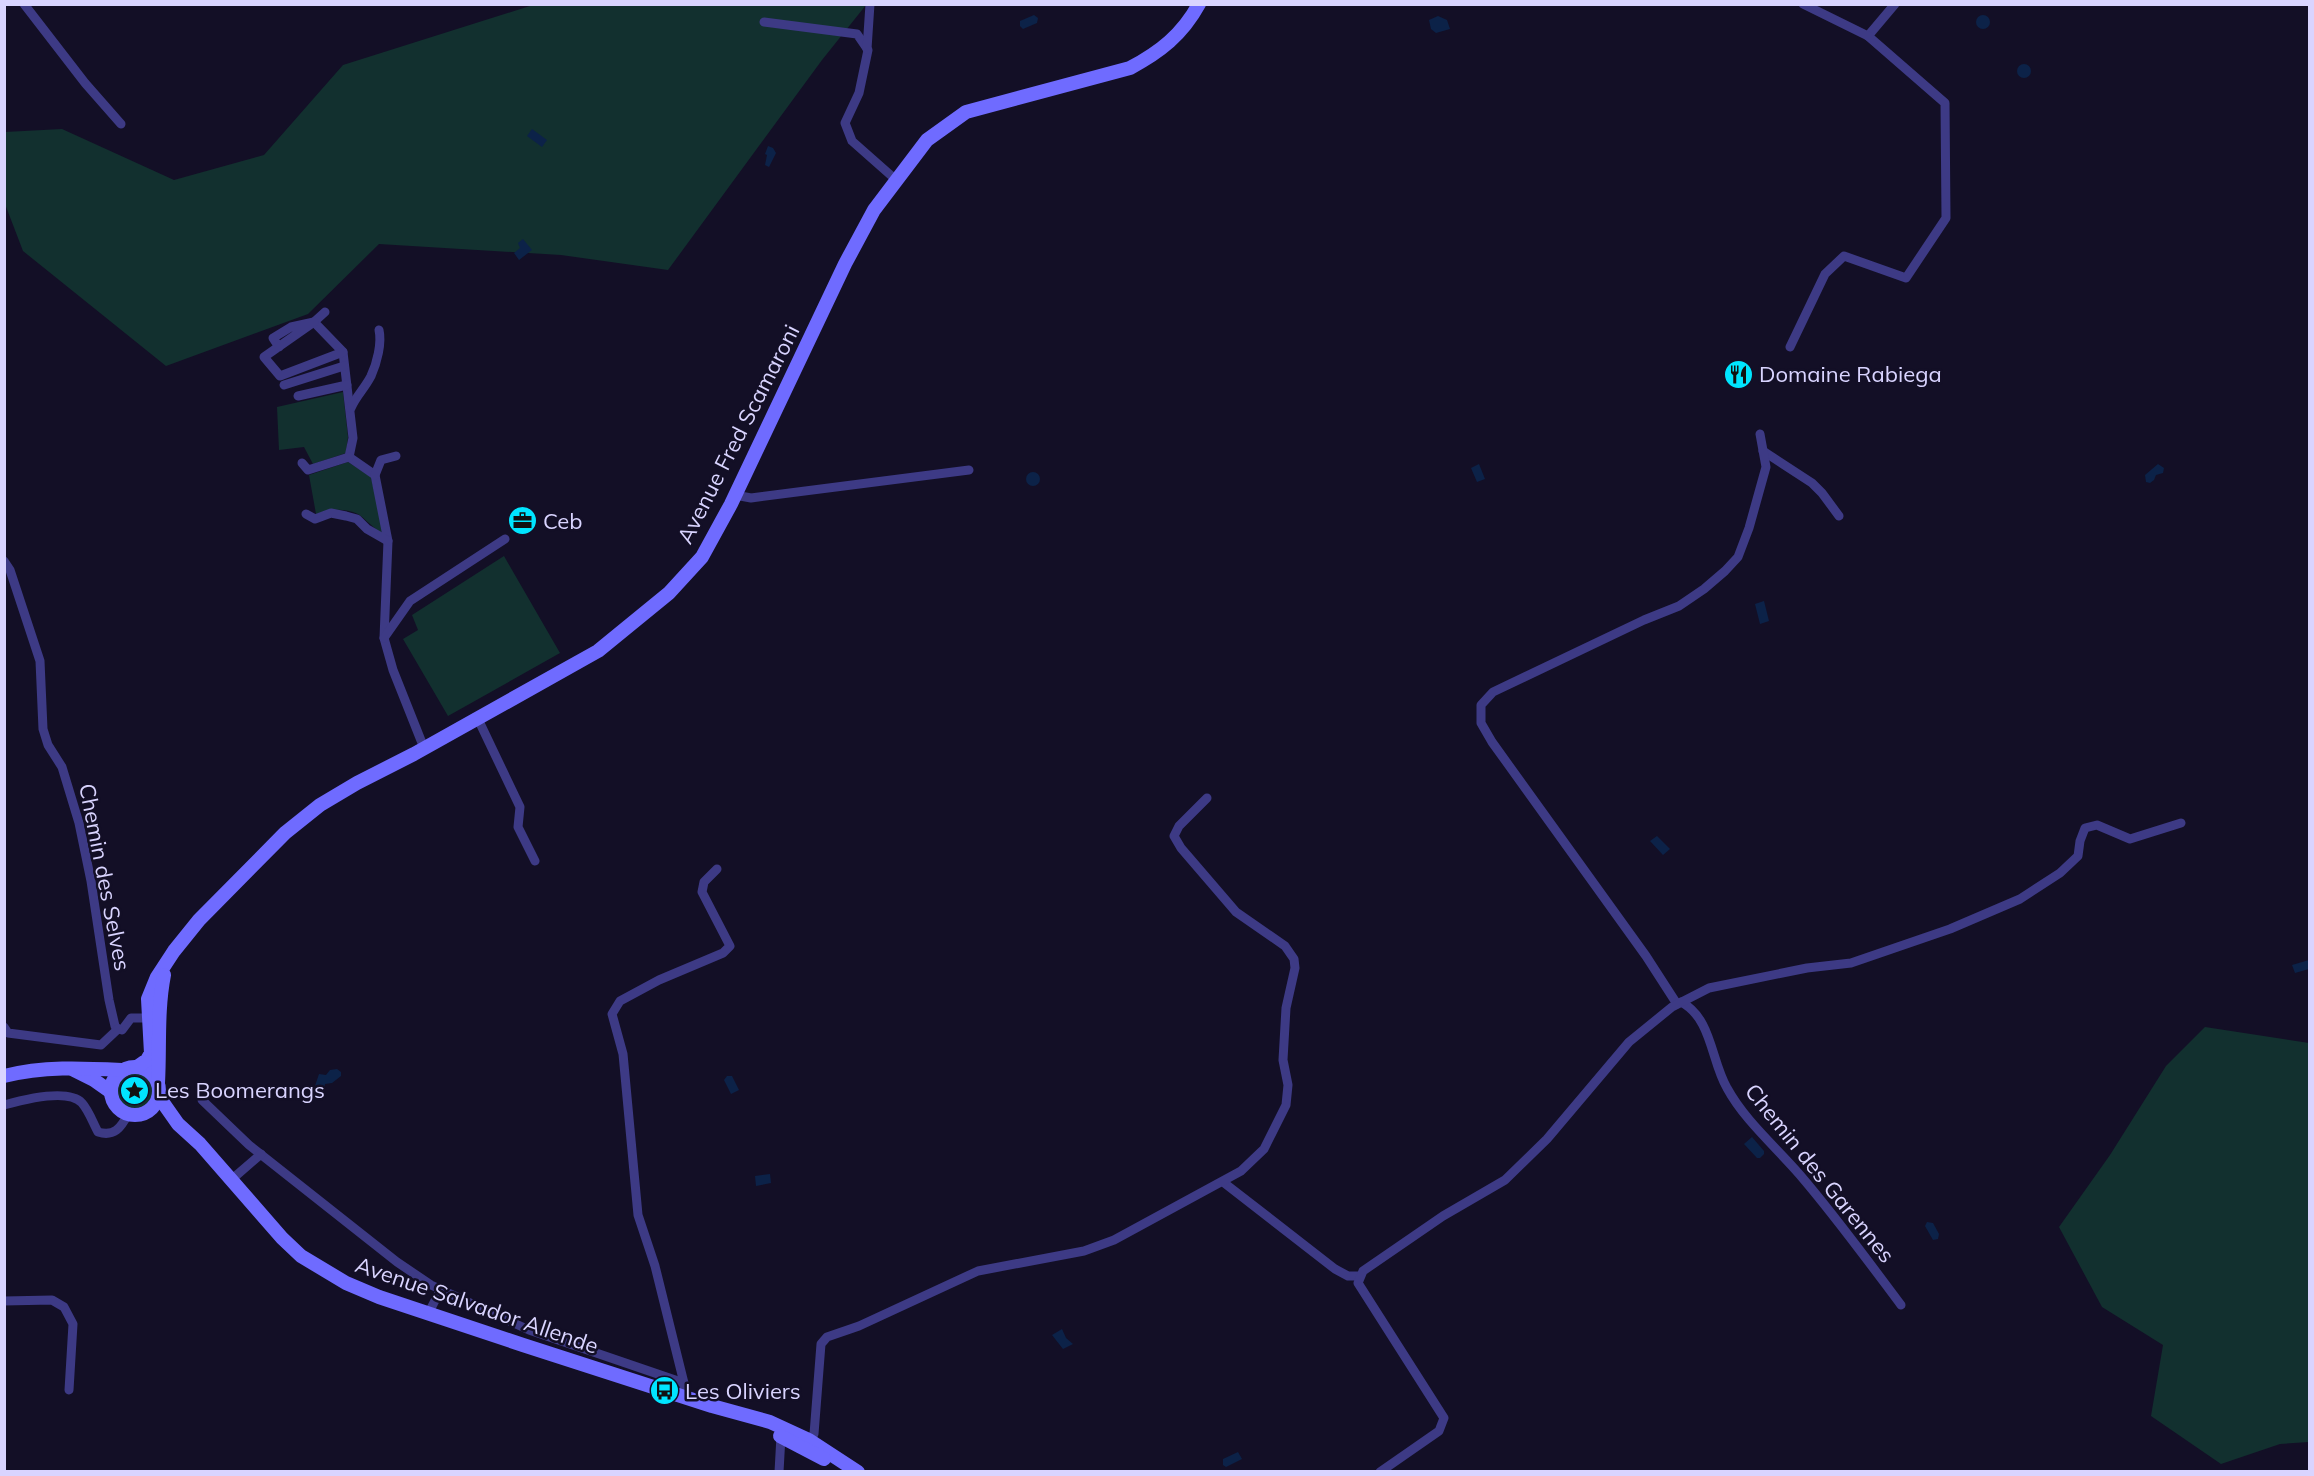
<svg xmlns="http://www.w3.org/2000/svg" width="2314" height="1476" viewBox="0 0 2314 1476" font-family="Mulish,sans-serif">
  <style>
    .green { fill: #12302f }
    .water { fill: #0c2248 }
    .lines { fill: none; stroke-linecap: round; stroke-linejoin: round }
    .street { stroke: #3d3a85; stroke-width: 9 }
    .secondary { stroke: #6f6bff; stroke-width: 14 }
    .labels { text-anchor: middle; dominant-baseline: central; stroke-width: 5; stroke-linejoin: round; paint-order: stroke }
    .poi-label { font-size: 22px; fill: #d9d4ff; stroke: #130f26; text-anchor: start }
    .street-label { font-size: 22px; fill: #d9d4ff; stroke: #130f26 }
  </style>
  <rect width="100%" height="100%" fill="#130f26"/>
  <!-- green -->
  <g class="green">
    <polygon points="533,5 866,5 822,60 668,270 561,255 379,244 308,314 166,366 23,251 5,204 5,132 62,129 174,180 264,155 343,65"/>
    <polygon points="343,392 348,437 346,453 313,464 304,447 279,450 277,407"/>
    <path d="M 348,462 L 371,477 L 384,535 C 376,530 363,517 358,514 C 344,508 330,509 316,514 L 309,475 Z"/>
    <polygon points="504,556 560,653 448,716 403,639 418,630 412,615"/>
    <polygon points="2205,1027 2309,1043 2309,1442 2280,1444 2221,1464 2151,1416 2163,1345 2102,1307 2059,1227 2110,1155 2166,1066"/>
    <circle cx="135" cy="1091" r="18"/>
  </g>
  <!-- water -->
  <g class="water">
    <polygon points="1034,15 1038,18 1037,23 1023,29 1020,26 1020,21"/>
    <circle cx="1983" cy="22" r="7"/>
    <polygon points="1438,16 1447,20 1450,29 1436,33 1431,29 1429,20"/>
    <circle cx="2024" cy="71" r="7"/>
    <polygon points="532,129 547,140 542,147 527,136"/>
    <polygon points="768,146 773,148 776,153 769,167 765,165 767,155 765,154"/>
    <polygon points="523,239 532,250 519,260 514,253 520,248 518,243"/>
    <polygon points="1479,464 1485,479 1477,482 1471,468"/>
    <polygon points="2158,464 2164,468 2163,473 2156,475 2154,480 2150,483 2146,482 2145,475"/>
    <circle cx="1033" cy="479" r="7"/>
    <polygon points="1764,601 1769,621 1760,624 1755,604"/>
    <polygon points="1657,836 1670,849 1663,855 1650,841"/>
    <polygon points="2309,960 2309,969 2295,973 2292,965"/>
    <polygon points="337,1069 341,1072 341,1076 332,1083 325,1084 324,1090 320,1093 313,1092 319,1074 326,1075 330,1070"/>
    <polygon points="727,1076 732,1076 739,1090 731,1094 724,1080"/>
    <polygon points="1752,1137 1764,1151 1764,1154 1760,1158 1757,1158 1744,1144"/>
    <polygon points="770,1174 771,1183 756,1186 755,1176"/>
    <polygon points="1927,1222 1933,1223 1939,1234 1938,1239 1933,1240 1925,1226"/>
    <polygon points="1062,1329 1066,1338 1073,1344 1063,1349 1052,1335"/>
    <polygon points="1238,1452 1242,1459 1226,1467 1223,1465 1223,1459"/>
  </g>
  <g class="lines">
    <!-- street -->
    <g class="street">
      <polyline points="24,4 85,83 121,124"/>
      <polyline points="764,22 857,34 868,50 859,93 845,123 852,141 895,179"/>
      <polyline points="1868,36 1895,4"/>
      <polyline points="867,49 870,4"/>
      <polyline points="325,312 314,322 343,352 353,438 349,457 375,475 388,541 384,638 393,670 424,748"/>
      <polyline points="279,347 273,338 291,327 314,322 264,357 280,376 343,352"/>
      <polyline points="1790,347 1825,274 1844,256 1906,278 1946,218 1945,103 1868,36 1803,4"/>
      <polyline points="284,385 344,366"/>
      <polyline points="298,396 347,385"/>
      <path d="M 351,408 C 356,396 365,388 371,376 C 377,363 382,343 379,330"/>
      <polyline points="1763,451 1812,483 1822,493 1839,516"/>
      <polyline points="302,463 308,470 349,457"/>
      <polyline points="375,475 381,460 396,456"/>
      <polyline points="735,495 751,498 969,470"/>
      <polyline points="306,514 315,519 331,513 346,516 357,519 367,529 388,541"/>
      <polyline points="4,561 10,570 40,661 43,729 48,745 62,767 79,823 91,881 109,1000 115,1026 118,1029 122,1030 131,1018 148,1018 153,1021"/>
      <polyline points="384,638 410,601 505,539"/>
      <polyline points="478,719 520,807 518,827 535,861"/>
      <path d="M 1681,1002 C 1712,1018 1711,1061 1727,1088 C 1745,1121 1776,1147 1800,1175 C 1836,1217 1868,1261 1901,1305"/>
      <polyline points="1677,1004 1646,956 1492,742 1481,723 1481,705 1493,692 1644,620 1679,606 1704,589 1725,571 1738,557 1749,528 1766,467 1760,434"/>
      <polyline points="4,1027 8,1033 101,1045 118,1029"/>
      <polyline points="202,1100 249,1145 397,1262 431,1285 529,1330 684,1383"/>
      <path d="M 4,1105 C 22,1100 68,1088 82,1103 C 89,1111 93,1123 98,1132 C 114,1137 121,1128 128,1114"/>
      <polyline points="231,1180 261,1154"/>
      <polyline points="1223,1182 1335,1269 1348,1276 1359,1276"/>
      <polyline points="4,1301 52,1300 64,1307 73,1324 69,1390"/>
      <polyline points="428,1314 441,1289"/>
      <polyline points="684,1397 684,1383 655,1266 638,1215 623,1054 612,1014 620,1001 659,980 723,953 730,946 702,892 704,882 717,869"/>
      <polyline points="804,1441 809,1440 814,1434 821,1344 827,1337 859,1326 978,1271 1084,1251 1114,1240 1241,1171 1264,1149 1286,1105 1288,1085 1283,1060 1286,1008 1295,968 1294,959 1285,946 1236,912 1181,848 1174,836 1179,826 1207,798"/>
      <polyline points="779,1472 781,1436 784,1434"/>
      <polyline points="1380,1472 1439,1431 1444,1418 1358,1283 1363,1271 1443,1216 1505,1180 1547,1139 1629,1042 1672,1007 1709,988 1807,968 1851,963 1950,929 2020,899 2060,873 2078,856 2080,841 2085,828 2097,825 2130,839 2181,823"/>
    </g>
    <!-- secondary -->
    <g class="secondary">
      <circle cx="135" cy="1091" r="24"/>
      <path d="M 137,1067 L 147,1060 L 151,1053 L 148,999 L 157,977 L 174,951 L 199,920 L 285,833 L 320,805 L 357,783 L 414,754 L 598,651 L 669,593 L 702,557 L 731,504 L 845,264 L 874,210 L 927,140 L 966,112 L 1130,68 C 1160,52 1182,35 1199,4"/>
      <polyline points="74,1070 94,1080 111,1092"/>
      <path d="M 4,1076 C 44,1066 82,1068 123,1070"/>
      <path d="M 158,1083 C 160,1047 157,1011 164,975"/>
      <polyline points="159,1097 178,1124 200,1144 282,1238 301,1256 346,1283 379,1297 523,1345 712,1406 770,1422 809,1440 858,1472"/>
      <polyline points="780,1436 824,1459"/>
    </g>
  </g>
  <!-- icons -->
  <defs>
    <symbol id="restaurant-disc" viewBox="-11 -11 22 22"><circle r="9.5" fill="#00e5ff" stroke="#130f26"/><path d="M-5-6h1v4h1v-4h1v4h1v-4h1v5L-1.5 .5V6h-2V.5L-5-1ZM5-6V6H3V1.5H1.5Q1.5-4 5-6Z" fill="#111"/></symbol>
    <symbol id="office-disc" viewBox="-11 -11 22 22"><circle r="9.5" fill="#00e5ff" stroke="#130f26"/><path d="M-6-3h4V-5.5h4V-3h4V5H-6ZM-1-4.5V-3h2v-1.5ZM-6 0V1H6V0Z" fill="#111"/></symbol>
    <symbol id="sight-disc" viewBox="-11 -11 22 22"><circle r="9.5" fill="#00e5ff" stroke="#130f26"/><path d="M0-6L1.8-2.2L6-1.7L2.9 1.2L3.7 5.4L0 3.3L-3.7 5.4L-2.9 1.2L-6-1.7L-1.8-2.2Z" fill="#111"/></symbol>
    <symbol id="bus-disc" viewBox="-11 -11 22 22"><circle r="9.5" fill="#00e5ff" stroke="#130f26"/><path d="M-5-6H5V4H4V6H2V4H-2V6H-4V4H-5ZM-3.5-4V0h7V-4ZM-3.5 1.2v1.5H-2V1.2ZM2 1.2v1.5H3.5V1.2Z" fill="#111"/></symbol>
  </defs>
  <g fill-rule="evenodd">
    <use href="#restaurant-disc" x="1722" y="358" width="33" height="33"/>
    <use href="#office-disc" x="506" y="504" width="33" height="33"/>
    <use href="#sight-disc" x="118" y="1074" width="33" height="33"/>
    <use href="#bus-disc" x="648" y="1374" width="33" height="33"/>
  </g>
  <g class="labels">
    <!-- poi labels -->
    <g class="poi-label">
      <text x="1759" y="374">Domaine Rabiega</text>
      <text x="543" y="521">Ceb</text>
      <text x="155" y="1090">Les Boomerangs</text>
      <text x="685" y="1391">Les Oliviers</text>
    </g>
    <!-- street labels -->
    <g class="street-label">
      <text transform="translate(738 434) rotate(-63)">Avenue Fred Scamaroni</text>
      <text transform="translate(105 877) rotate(79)">Chemin des Selves</text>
      <text transform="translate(1820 1173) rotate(51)">Chemin des Garennes</text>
      <text transform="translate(477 1305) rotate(19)">Avenue Salvador Allende</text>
    </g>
  </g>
  <!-- border -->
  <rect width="2314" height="1476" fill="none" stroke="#d9d4ff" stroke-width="12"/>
</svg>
